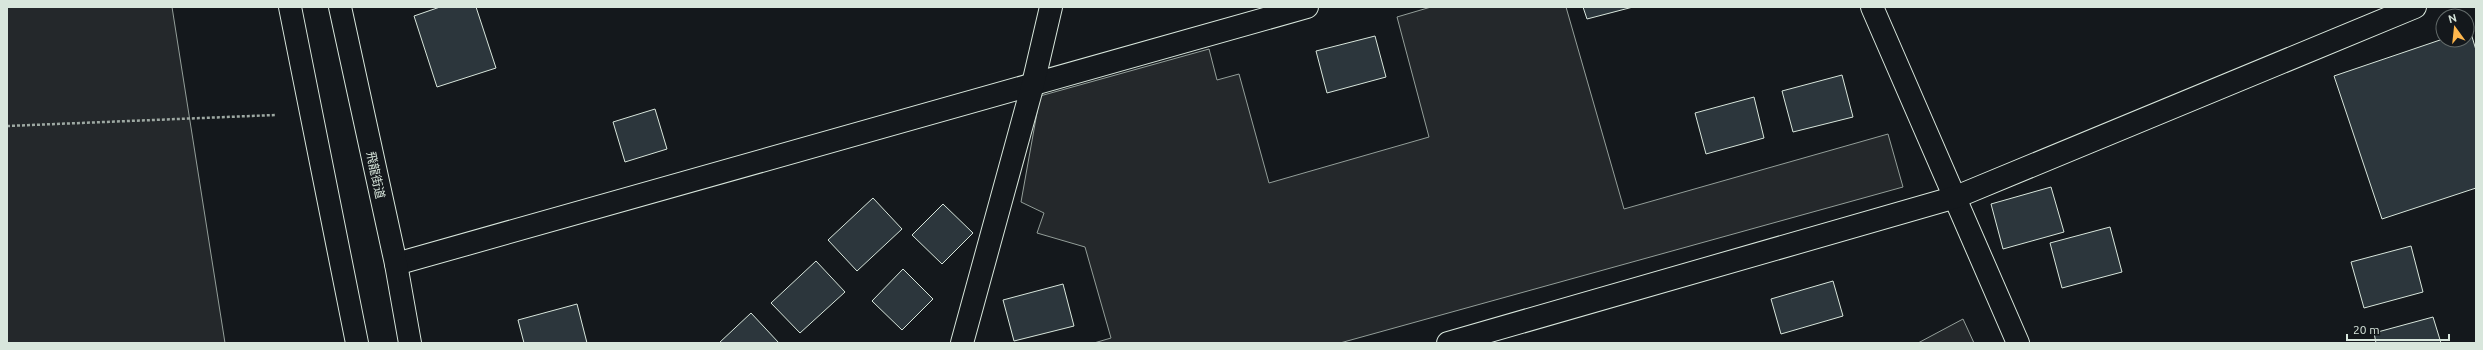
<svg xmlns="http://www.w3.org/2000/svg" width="2483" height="350" viewBox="0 0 2483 350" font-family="Ubuntu,'Noto Sans JP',sans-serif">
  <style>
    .parking { fill: #24282b; stroke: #939e99 }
    .building { fill: #2c363c; stroke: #d8e6dc }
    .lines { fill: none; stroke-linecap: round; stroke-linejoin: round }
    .street-casing { stroke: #d8e6dc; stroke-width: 24 }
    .highway-casing { stroke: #d8e6dc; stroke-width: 24 }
    .path { stroke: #9da8a2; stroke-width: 2.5; stroke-dasharray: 3 2; stroke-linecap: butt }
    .street { stroke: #14181c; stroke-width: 22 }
    .highway { stroke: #14181c; stroke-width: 22 }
    .labels { text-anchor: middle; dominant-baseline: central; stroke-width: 3; stroke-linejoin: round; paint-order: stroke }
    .street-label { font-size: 12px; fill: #d8e6dc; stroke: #14181c }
  </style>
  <rect width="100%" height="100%" fill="#14181c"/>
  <!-- parking -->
  <g class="parking">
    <polygon points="7,7 172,7 225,343 7,343"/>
    <polygon points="1431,7 1566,7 1624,209 1888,134 1903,187 1340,343 1094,343 1111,338 1085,247 1037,233 1044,213 1021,202 1040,96 1209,49 1217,80 1239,74 1269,183 1429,137 1397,17"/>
    <polygon points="1963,319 1974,343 1918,343"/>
  </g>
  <!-- building -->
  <g class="building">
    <polygon points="440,7 476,7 496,68 437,87 414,16"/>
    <polygon points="1583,7 1633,7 1587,19"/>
    <polygon points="2470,30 2476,50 2476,188 2382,219 2334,76 2443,39 2467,40 2467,31"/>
    <polygon points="1375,36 1386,77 1327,93 1316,51"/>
    <polygon points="1842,75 1853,117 1793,132 1782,91"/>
    <polygon points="1754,97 1764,138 1706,154 1695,113"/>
    <polygon points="655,109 667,149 625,162 613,122"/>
    <polygon points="2051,187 2064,232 2003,249 1991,204"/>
    <polygon points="873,198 902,229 857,271 828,240"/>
    <polygon points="943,204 973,233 942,264 912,235"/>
    <polygon points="2110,227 2122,272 2062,288 2050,243"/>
    <polygon points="2411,246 2423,292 2364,308 2351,262"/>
    <polygon points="816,261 845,292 800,333 771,303"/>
    <polygon points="903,269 933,299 902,330 872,301"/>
    <polygon points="1833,281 1843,316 1781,334 1771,299"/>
    <polygon points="1063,284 1074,326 1014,341 1003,300"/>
    <polygon points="577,304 587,343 524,343 518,320"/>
    <polygon points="751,313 779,343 719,343"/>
    <polygon points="2433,317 2441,343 2376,343 2374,333"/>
  </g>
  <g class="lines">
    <defs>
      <g id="street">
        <polyline points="1872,7 2018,343"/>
        <polyline points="396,264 1307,7"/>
        <polyline points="962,343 1033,84 1051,7"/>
        <polyline points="1448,343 1956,197 2415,7"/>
      </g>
      <g id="highway">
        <polyline points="290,7 357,343"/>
        <polyline points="340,7 396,264 410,343"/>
      </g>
    </defs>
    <!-- street casing -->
    <use href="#street" class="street-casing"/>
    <!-- highway casing -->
    <use href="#highway" class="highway-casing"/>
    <!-- path -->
    <polyline class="path" points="7,126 275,115"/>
    <!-- street -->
    <use href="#street" class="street"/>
    <!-- highway -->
    <use href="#highway" class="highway"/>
  </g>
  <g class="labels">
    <!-- street labels -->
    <g class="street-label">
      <text transform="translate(376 175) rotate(78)">飛龍街道</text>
    </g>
  </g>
  <!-- border -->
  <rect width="2483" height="350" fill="none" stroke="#d8e6dc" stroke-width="16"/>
  <!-- north arrow -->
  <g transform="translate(2455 28) rotate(345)"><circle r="19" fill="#14181c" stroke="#626a69"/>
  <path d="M0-3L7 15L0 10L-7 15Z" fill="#ffb74d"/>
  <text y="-6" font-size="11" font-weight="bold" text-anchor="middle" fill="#d8e6dc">N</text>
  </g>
  <!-- scale -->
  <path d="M2347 334v6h102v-6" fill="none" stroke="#d8e6dc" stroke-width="2"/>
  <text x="2353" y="334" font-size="12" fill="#d8e6dc" stroke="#14181c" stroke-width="3" paint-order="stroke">20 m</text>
</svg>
